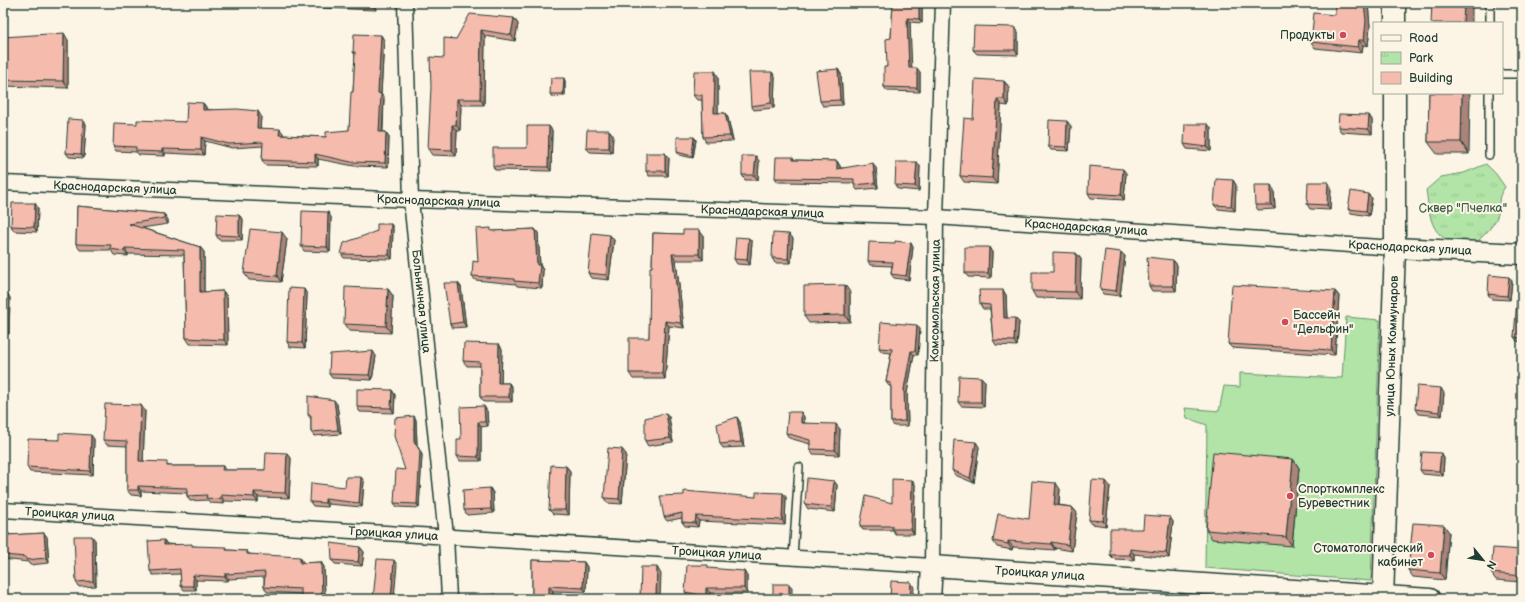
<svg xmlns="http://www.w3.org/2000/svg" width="1525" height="602" viewBox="0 0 1525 602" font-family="'Balsamiq Sans',sans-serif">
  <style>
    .park { fill: url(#park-tufts); stroke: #68906d }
    .pitch { fill: #b1e4a6; stroke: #68906d }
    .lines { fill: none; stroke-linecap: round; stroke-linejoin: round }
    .lane-casing { stroke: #1f3d34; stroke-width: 10 }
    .street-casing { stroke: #1f3d34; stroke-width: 17 }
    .secondary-casing { stroke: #1f3d34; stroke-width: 23 }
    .lane { stroke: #fcf5e5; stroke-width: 7 }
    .street { stroke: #fcf5e5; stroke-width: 14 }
    .secondary { stroke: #fcf5e5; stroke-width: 20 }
    .wall { fill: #d3a195; stroke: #1f3d34 }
    .shaded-wall { fill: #ac8379; stroke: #1f3d34 }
    .building { fill: #f5bbad; stroke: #1f3d34 }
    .poi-dot { fill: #d1495b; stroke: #fcf5e5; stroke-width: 1.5 }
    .labels { text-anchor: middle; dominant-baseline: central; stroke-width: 4; stroke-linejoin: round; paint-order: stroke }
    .poi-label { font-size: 12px; fill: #1f3d34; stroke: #fcf5e5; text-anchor: end }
    .street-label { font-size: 12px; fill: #1f3d34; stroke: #fcf5e5 }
    .park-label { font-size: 12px; fill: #3c5e4b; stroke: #fcf5e5 }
  </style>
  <defs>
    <pattern id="park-tufts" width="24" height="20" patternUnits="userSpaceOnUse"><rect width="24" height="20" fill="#b1e4a6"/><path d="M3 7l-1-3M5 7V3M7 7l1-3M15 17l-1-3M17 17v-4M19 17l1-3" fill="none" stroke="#98c490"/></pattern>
  </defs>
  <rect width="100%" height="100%" fill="#fcf5e5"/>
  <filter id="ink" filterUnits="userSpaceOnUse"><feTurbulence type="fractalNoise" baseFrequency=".025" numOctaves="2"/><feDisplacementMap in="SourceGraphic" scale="8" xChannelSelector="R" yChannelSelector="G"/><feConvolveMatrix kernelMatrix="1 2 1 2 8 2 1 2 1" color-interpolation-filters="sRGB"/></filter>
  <g filter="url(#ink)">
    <!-- park -->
    <path class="park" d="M 1486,164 L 1496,174 L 1505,187 C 1495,201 1502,201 1498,214 C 1495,225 1485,234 1477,242 C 1471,243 1464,244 1458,243 C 1429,238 1430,214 1426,190 L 1441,177 L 1464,173 Z"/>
    <!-- pitch -->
    <polygon class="pitch" points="1346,317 1380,320 1371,581 1205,568 1207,425 1187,418 1185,408 1219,411 1224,386 1240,387 1240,373 1342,378"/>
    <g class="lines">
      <defs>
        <g id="lane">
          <polyline points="1490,23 1490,3"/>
          <polyline points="1502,74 1522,74"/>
          <polyline points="1489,93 1489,155"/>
          <polyline points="793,557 799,467"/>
        </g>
        <g id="street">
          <path id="s1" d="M 405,3 L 411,200 L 446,536 L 449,599"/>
          <path id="s2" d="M 3,183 L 411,200 L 936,217 L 1395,248"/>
          <path id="s3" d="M 3,510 L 932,566 L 936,217 L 943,3"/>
        </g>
        <g id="secondary">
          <polyline points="1395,3 1395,23"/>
          <polyline points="1395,248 1522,254"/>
          <path id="s4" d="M 930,599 L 932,566 L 1430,599"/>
          <path id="s5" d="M 1383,599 L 1395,248 L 1395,93"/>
        </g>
      </defs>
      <!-- lane casing -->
      <use href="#lane" class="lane-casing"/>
      <!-- street casing -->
      <use href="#street" class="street-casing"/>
      <!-- secondary casing -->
      <use href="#secondary" class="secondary-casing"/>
      <!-- lane -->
      <use href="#lane" class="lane"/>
      <!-- street -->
      <use href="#street" class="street"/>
      <!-- secondary -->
      <use href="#secondary" class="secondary"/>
    </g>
    <!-- wall -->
    <g class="wall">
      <polygon points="320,3 376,3 376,10 323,8"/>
      <polygon points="446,3 466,3 466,4 447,4"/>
      <polygon points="893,3 922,3 922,23 910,22 911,68 920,72 920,92 887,91 884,87 887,67 891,38"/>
      <polygon points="1335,3 1368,3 1370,27 1368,46 1363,45 1362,53 1315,48 1311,42 1335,15"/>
      <polygon points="514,18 518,24 515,41 485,36 484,105 461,105 460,131 457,131 456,156 432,155 428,149 444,58 456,39"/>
      <polygon points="1015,27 1018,32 1018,55 977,54 973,50"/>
      <polygon points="3,37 68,40 68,88 3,86"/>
      <polygon points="384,40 381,94 384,98 383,132 386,132 389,137 388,167 354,166 318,159 318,166 265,165 262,160 263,146 232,148 205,141 204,155 165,153 165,156 139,155 136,152 116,151 113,146 137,124 186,122 203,103 206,107 206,109 261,116 260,128 283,133 283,135 326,137 349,130 353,92 355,55 353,52"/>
      <polygon points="838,69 841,74 843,105 823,106 820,101"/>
      <polygon points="718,76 718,113 725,113 728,118 733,141 706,142 703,137 702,100 697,100 693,95"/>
      <polygon points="775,76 774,108 754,110 751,106"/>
      <polygon points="564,78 565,81 565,96 552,97 550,94"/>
      <polygon points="1004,81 1009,87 1008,106 1001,105 997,184 964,182 960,176 973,119"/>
      <polygon points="1429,93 1469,154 1437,154 1428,142"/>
      <polygon points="1369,115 1372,120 1372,134 1341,132 1338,127"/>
      <polygon points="83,120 86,124 84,158 69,157 66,153"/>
      <polygon points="1071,126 1069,151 1051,150 1048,146"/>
      <polygon points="1211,128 1211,151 1187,149 1184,144"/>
      <polygon points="552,130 551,171 495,170 493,166 527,148"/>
      <polygon points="609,130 613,135 612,153 590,152 586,148"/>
      <polygon points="694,137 696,140 693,158 679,155 677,152"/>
      <polygon points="793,157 795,160 837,161 840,166 840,168 876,168 878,188 857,190 854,185 854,183 778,182 775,178"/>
      <polygon points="669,158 668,176 649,176 646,171"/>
      <polygon points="759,161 758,180 745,180 742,175"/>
      <polygon points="920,166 919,191 898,189 895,185"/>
      <polygon points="1126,173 1124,200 1091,198 1088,193"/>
      <polygon points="1233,180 1236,185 1235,211 1218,209 1214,205"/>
      <polygon points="1331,187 1330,210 1310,209 1307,204"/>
      <polygon points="1274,190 1275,209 1258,210 1255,205"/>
      <polygon points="1372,198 1369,216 1351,213 1348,209"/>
      <polygon points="77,206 164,214 168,220 168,224 142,228 200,247 204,252 204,292 223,291 227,297 228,345 190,344 186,338 184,255 128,254 128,256 114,255 111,250 80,250 76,244"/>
      <polygon points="38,208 37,232 14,231 11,226"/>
      <polygon points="239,215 243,219 242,240 219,240 216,235"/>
      <polygon points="331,217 330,252 304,251 301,246"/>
      <polygon points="391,224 393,228 392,259 344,258 341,254 377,231"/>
      <polygon points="535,229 538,233 540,265 543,270 542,288 517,286 516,284 475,280 472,276 493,231"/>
      <polygon points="653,233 703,235 703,260 676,260 684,328 669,326 665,379 633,379 629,373 649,338 652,267"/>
      <polygon points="789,234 793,238 791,263 775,263 772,258"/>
      <polygon points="749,238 752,242 750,265 737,264 734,259"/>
      <polygon points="287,239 281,282 249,280 244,273"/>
      <polygon points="614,240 609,280 591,278 588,273"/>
      <polygon points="895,243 913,247 909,280 894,278 891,274 892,266 870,265 868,261"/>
      <polygon points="992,252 991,278 968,277 965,273"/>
      <polygon points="1121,252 1125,256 1120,296 1103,294 1100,289"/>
      <polygon points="1076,253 1081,259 1080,299 1036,298 1032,291"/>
      <polygon points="1173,260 1177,265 1176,291 1152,291 1149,286"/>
      <polygon points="1512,281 1510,300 1491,299 1488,294"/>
      <polygon points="458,283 461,287 466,327 453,328 450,324"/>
      <polygon points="1522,287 1522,342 1517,341 1514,337"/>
      <polygon points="388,289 393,296 391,333 349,331 344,324"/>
      <polygon points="1003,290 1006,295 1007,318 1019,322 1017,346 996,345 993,340 990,309 983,309 980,304"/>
      <polygon points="3,291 6,291 10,298 9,334 3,334"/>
      <polygon points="1335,291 1339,296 1335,355 1232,348 1228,344"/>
      <polygon points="850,292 850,322 809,323 804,316"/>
      <polygon points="307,294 305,348 290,347 287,342"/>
      <polygon points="920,329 918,355 914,355 907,393 908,426 894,426 891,422 891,386 889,386 886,382 891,353 882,352 879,348"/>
      <polygon points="499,344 502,349 501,383 509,383 512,388 512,402 484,402 480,397 480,366 467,366 463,361"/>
      <polygon points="376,356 372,380 332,378 329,374"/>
      <polygon points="981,377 985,381 984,407 961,406 958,402"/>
      <polygon points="392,390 395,395 394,413 360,412 357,407"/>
      <polygon points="1444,393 1442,416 1418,414 1415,409"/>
      <polygon points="337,404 341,434 314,436 311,432 311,419 308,415"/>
      <polygon points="145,411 143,461 170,466 223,466 225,470 265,470 287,453 291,458 289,498 258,497 258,502 224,501 224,504 210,503 208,500 190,501 187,496 187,493 141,491 141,496 131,495 127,490 127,446 107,445 103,440"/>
      <polygon points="487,411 488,426 481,427 481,461 460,461 457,456 461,439"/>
      <polygon points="801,412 804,417 804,423 840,429 839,455 813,454 810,449 810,444 789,438 786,433"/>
      <polygon points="666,413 669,417 673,442 648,446 645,441"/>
      <polygon points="414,416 416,420 417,445 422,455 419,508 397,507 394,503 405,470"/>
      <polygon points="740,422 744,447 723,448 720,444"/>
      <polygon points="94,439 93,475 30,472 27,467 59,440"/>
      <polygon points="976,442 979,447 974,483 955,475 952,470"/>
      <polygon points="626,454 622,504 607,503 604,498"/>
      <polygon points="1444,458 1443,476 1423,474 1420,470"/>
      <polygon points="1293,459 1299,468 1292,546 1212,539 1206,530"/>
      <polygon points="566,466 570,471 569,515 553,514 549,510"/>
      <polygon points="364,481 362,507 328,504 328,507 313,506 310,502 345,487"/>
      <polygon points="834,481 837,485 835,512 808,509 805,504"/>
      <polygon points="915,484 914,534 895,534 893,530 863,530 860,526 892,503"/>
      <polygon points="1110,486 1106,526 1092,524 1089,520"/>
      <polygon points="490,488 493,493 494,513 467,515 464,510"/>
      <polygon points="1060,489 1059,505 1072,507 1077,513 1072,551 1055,548 1055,550 1013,547 1012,550 997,547 993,541 1029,519"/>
      <polygon points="756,497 786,497 785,525 699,521 698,527 685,526 682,522 682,518 667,521 664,517"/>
      <polygon points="1170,517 1173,522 1169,558 1134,554 1134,560 1114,559 1110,555 1143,529"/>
      <polygon points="3,530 10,535 44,533 47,537 49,563 30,565 28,562 3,559"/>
      <polygon points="1449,532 1445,580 1413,577 1408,570"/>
      <polygon points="95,540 96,586 79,587 76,582"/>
      <polygon points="167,544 193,546 228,550 247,551 249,554 303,562 303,563 321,562 324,567 325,599 301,599 301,594 267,592 264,587 264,577 229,579 228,581 196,580 196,590 184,590 181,586 181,574 153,575 150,571"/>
      <polygon points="360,547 364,552 362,566 335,564 332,560"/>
      <polygon points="1522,550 1522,582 1496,580 1491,573"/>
      <polygon points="532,560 584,562 587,567 586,592 553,591 553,599 532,599"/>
      <polygon points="711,569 747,576 747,593 710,593 709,599 701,599 688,597 685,592"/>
    </g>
    <!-- shaded-wall -->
    <g class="shaded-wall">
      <polygon points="373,3 376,3 376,10 373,6"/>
      <polygon points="919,3 922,3 922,23 919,19"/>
      <polygon points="1364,3 1368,3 1370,27 1368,46 1364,40"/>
      <polygon points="1464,3 1472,3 1472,23 1463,23"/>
      <polygon points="514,18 518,24 515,41 511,35"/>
      <polygon points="907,18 910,22 912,72 909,68"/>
      <polygon points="1015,27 1018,32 1018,55 1015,50"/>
      <polygon points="481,30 485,36 484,105 480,99"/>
      <polygon points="64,33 68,40 68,88 63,81"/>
      <polygon points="381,35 384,40 381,94 384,98 382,136 379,132 378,93"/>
      <polygon points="1359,40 1363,45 1362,53 1358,47"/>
      <polygon points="917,68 920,72 920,92 917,88"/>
      <polygon points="838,69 841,74 843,105 840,100"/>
      <polygon points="715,71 718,76 718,118 714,113"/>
      <polygon points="772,72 775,76 774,108 771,103"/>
      <polygon points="564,78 565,81 565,96 563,94"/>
      <polygon points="1004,81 1009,87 1008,106 1004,99"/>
      <polygon points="1462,93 1470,93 1469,154 1461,142"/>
      <polygon points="457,99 461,105 460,131 456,125"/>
      <polygon points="997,99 1001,105 997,184 992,178"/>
      <polygon points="203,103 206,107 206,114 203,110"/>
      <polygon points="258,111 261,116 260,132 257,128"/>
      <polygon points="725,113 728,118 733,141 730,136"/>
      <polygon points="1369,115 1372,120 1372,134 1368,129"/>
      <polygon points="83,120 86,124 84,158 81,154"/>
      <polygon points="1067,121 1071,126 1069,151 1066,147"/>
      <polygon points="1208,124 1211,128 1211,151 1207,147"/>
      <polygon points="452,125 457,131 456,156 452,150"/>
      <polygon points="549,126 552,130 551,171 548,167"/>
      <polygon points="280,129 283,133 283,140 279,135"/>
      <polygon points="609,130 613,135 612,153 609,148"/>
      <polygon points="386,132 389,137 388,167 385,163"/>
      <polygon points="201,137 205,141 204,155 201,150"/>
      <polygon points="694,137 696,140 693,158 692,156"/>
      <polygon points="162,149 165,153 165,156 162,152"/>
      <polygon points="665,153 669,158 668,176 665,171"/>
      <polygon points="315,154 318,159 318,166 315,162"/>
      <polygon points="756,156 759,161 758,180 754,175"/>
      <polygon points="837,161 840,166 840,174 837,169"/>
      <polygon points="917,162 920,166 919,191 915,186"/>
      <polygon points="873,163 876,168 878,188 875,183"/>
      <polygon points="1123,169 1126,173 1124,200 1121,195"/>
      <polygon points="1233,180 1236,185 1235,211 1231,206"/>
      <polygon points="1328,182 1331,187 1330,210 1327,205"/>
      <polygon points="1271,185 1274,190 1275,209 1271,205"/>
      <polygon points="1368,194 1372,198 1369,216 1366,211"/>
      <polygon points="35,203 38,208 37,232 34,227"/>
      <polygon points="328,212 331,217 330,252 327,247"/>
      <polygon points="164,214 168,220 168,224 164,218"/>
      <polygon points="239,215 243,219 242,240 239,236"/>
      <polygon points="391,224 393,228 392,259 389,255"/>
      <polygon points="535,229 538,233 540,267 540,265 543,270 542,288 538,283"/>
      <polygon points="699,230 703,235 703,260 699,254"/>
      <polygon points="282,232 287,239 281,282 277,276"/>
      <polygon points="789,234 793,238 791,263 788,259"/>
      <polygon points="610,235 614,240 609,280 606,275"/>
      <polygon points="749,238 752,242 750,265 747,260"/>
      <polygon points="911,243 913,247 909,280 906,276"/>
      <polygon points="200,247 204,252 204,298 200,292"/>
      <polygon points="989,247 992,252 991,278 988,273"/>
      <polygon points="125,248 128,254 128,256 124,251"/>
      <polygon points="1121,252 1125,256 1120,296 1116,291"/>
      <polygon points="1076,253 1081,259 1080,299 1075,292"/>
      <polygon points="672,254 676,260 684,328 681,323"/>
      <polygon points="1173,260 1177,265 1176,291 1173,286"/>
      <polygon points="1509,277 1512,281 1510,300 1507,296"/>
      <polygon points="458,283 461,287 466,327 463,322"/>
      <polygon points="845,285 850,292 850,322 845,315"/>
      <polygon points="304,289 307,294 305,348 302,343"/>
      <polygon points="388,289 393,296 391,333 386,326"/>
      <polygon points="1003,290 1006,295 1007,322 1004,318"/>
      <polygon points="6,291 10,298 9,334 4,327"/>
      <polygon points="223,291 227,297 228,345 224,340"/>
      <polygon points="1335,291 1339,296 1335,355 1331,350"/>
      <polygon points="1015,318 1019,322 1017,346 1014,341"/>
      <polygon points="665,321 669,326 665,379 662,373"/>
      <polygon points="917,325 920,329 918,355 915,351"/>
      <polygon points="499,344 502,349 501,387 498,383"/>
      <polygon points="373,351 376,356 372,380 369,375"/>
      <polygon points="911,351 914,355 907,393 908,426 905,421 904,389"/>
      <polygon points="981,377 985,381 984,407 981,402"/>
      <polygon points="509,383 512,388 512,402 509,397"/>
      <polygon points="1441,388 1444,393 1442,416 1439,412"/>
      <polygon points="392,390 395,395 394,413 391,408"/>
      <polygon points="334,400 337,404 341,434 338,430"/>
      <polygon points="141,405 145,411 143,466 139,461"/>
      <polygon points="484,406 487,411 488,426 485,422"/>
      <polygon points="801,412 804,417 804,428 801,423"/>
      <polygon points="666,413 669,417 673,442 670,438"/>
      <polygon points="414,416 416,420 417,445 422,455 419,508 417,504"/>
      <polygon points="737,417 740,422 744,447 741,442"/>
      <polygon points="478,422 481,427 481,461 478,457"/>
      <polygon points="836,424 840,429 839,455 835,450"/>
      <polygon points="91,435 94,439 93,475 90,471"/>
      <polygon points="976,442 979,447 974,483 970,478"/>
      <polygon points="622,449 626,454 622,504 619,499"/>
      <polygon points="287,453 291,458 289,498 285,493"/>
      <polygon points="1441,453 1444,458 1443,476 1439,471"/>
      <polygon points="1293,459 1299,468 1292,546 1286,537"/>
      <polygon points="566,466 570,471 569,515 565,510"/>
      <polygon points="361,477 364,481 362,507 359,503"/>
      <polygon points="912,480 915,484 914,534 911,529"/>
      <polygon points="834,481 837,485 835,512 831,507"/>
      <polygon points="1106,481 1110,486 1106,526 1103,521"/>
      <polygon points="1056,483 1060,489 1058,511 1054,505"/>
      <polygon points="138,486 141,491 141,496 138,490"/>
      <polygon points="490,488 493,493 494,513 491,509"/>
      <polygon points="254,492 258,497 258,502 254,497"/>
      <polygon points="783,493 786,497 785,525 782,520"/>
      <polygon points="221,495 224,501 224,504 220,499"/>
      <polygon points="325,499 328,504 328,507 325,503"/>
      <polygon points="1072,507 1077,513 1072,551 1068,545"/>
      <polygon points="696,516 699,521 698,527 695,523"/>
      <polygon points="1170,517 1173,522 1169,558 1166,553"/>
      <polygon points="1444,525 1449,532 1445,580 1440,573"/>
      <polygon points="7,531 10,535 7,535"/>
      <polygon points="44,533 47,537 49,563 46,558"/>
      <polygon points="92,536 95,540 96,586 93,581"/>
      <polygon points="164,540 167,544 167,550 164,545"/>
      <polygon points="1008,541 1013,547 1012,550 1008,544"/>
      <polygon points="1051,542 1055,548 1055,550 1051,544"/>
      <polygon points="360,547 364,552 362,566 358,562"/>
      <polygon points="1130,549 1134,554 1134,560 1130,555"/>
      <polygon points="300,557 303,562 303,567 300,563"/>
      <polygon points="394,560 397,565 394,599 391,599"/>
      <polygon points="321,562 324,567 325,599 322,599"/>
      <polygon points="584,562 587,567 586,592 583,588"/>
      <polygon points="657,567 661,574 660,599 656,595"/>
      <polygon points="744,571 747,576 747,593 744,588"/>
      <polygon points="225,574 229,579 228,581 225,577"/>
      <polygon points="193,575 196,580 196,590 193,586"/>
      <polygon points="911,582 914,587 913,599 910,599"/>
      <polygon points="789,584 792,588 792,599 789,599"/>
      <polygon points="549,586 553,591 553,599 549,599"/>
      <polygon points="706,588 710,593 709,599 708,599 706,596"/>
      <polygon points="495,594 498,599 496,599"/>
    </g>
    <!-- building -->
    <g class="building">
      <polygon points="320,3 373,3 373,6 320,4"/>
      <polygon points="893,3 919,3 919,19 907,18 909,68 917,68 917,88 884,87 884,67 887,67 886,39 891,38"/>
      <polygon points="1335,3 1364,3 1366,21 1364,40 1359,40 1358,47 1311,42 1314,13 1335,15"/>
      <polygon points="1432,3 1464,3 1463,23 1431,23"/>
      <polygon points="470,14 514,18 511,35 481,30 480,99 457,99 456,125 452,125 452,150 428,149 431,87 430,57 444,58 444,38 456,39"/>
      <polygon points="974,26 1015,27 1015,50 973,50"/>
      <polygon points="64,33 63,81 3,80 3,37"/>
      <polygon points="354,34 381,35 378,93 381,94 379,132 386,132 385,163 351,162 315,154 315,162 262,160 263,142 229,144 201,137 201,150 162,149 162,152 136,151 136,147 113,146 114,123 137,124 137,120 186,122 187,102 203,103 203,110 237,109 258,111 257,128 280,129 279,135 326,137 326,132 349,130 351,92 353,92 355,52 353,52"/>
      <polygon points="838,69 840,100 820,101 816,71"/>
      <polygon points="694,71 715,71 714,113 725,113 730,136 703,137 702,95 693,95"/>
      <polygon points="749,72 772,72 771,103 751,106"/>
      <polygon points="551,78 564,78 563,94 550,94"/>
      <polygon points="975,79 1004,81 1004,99 997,99 992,178 960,176 964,118 973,119"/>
      <polygon points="1429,93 1462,93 1461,142 1428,142"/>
      <polygon points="1339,114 1369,115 1368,129 1338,127"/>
      <polygon points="68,119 83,120 81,154 66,153"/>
      <polygon points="1049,120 1067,121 1066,147 1048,146"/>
      <polygon points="1185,124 1208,124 1207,147 1184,144"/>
      <polygon points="527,126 549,126 548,167 493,166 493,148 527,148"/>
      <polygon points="587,130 609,130 609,148 586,148"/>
      <polygon points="677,137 694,137 692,156 677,152"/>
      <rect x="646" y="153" width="19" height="18"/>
      <polygon points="742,156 756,156 754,175 742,175"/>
      <polygon points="776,157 793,157 793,160 837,161 837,169 873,163 875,183 854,185 854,179 775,178"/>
      <polygon points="896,162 917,162 915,186 895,185"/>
      <polygon points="1089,166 1123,169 1121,195 1088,193"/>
      <polygon points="1216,179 1233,180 1231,206 1214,205"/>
      <polygon points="1308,182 1328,182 1327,205 1307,204"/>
      <polygon points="1254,185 1271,185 1271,205 1255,205"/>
      <polygon points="1351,191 1368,194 1366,211 1348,209"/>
      <polygon points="12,203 35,203 34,227 11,226"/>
      <polygon points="77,206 164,214 164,218 129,224 200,247 200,292 223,291 224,340 186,338 184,250 125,248 124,251 110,249 111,245 76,244"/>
      <polygon points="302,211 328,212 327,247 301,246"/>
      <polygon points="217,214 239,215 239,236 216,235"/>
      <polygon points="377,224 391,224 389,255 341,254 344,243 377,231"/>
      <polygon points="491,228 491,231 535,229 537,265 540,265 538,283 514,281 514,279 472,276 473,261 478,262 476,229"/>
      <polygon points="250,229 282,232 277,276 244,273"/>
      <polygon points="683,230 699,230 699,254 672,254 681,323 665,321 662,373 629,373 629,338 649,338 650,267 652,267 653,233 683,234"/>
      <polygon points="592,233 610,235 606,275 588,273"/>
      <polygon points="773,233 789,234 788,259 772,258"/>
      <polygon points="736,237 749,238 747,260 734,259"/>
      <polygon points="895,241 911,243 906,276 891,274 893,262 868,261 869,242 895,243"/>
      <polygon points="965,247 989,247 988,273 965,273"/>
      <polygon points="1105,250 1121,252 1116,291 1100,289"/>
      <polygon points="1053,252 1076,253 1075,292 1032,291 1032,272 1053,272"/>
      <polygon points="1147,257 1173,260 1173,286 1149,286"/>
      <polygon points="1489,275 1509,277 1507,296 1488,294"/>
      <polygon points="444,283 458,283 463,322 450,324"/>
      <polygon points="845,285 845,315 804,316 804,286"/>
      <polygon points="1232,285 1335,291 1331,350 1228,344"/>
      <polygon points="1518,286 1522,287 1522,338 1514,337"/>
      <polygon points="345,287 388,289 386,326 344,324"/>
      <polygon points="289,288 304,289 302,343 287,342"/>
      <polygon points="979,290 1003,290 1004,318 1015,318 1014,341 993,340 990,305 980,304"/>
      <polygon points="3,291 6,291 4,327 3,327"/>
      <polygon points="881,322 917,325 915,351 911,351 904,389 905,421 891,422 891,383 886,382 892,349 879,348"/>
      <polygon points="464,343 499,344 498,383 509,383 509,397 480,397 480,362 463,361"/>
      <polygon points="373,351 369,375 329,374 330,354"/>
      <polygon points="959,376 981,377 981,402 958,402"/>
      <polygon points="1417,386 1441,388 1439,412 1415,409"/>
      <polygon points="357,389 392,390 391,408 357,407"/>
      <polygon points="308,396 334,400 338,430 311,432 311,415 308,415"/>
      <polygon points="105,404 141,405 139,461 167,462 167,466 223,466 222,470 265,470 266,452 287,453 285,493 254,492 254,497 221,495 220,499 206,498 207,495 187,496 187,488 138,486 138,490 127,490 127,441 103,440"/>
      <polygon points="484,406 485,422 478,422 478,457 457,456 457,439 461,439 460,407"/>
      <polygon points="788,412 801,412 801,423 836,424 835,450 810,449 810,440 786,433"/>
      <polygon points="666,413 670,438 645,441 645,418"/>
      <polygon points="414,416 414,441 420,451 417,504 394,503 396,469 405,470 394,436 395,418"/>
      <polygon points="737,417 741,442 720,444 717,424"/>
      <polygon points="59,433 91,435 90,471 27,467 28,439 59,440"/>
      <polygon points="954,440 976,442 970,478 952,470"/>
      <polygon points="608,448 622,449 619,499 604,498"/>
      <polygon points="1213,452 1293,459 1286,537 1206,530"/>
      <polygon points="1422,452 1441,453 1439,471 1420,470"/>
      <polygon points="551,465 566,466 565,510 549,510"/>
      <polygon points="346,477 361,477 359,503 325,499 325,503 310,502 311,483 345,487"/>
      <polygon points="807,478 834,481 831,507 805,504"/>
      <polygon points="892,479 912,480 911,529 892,529 892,526 860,526 866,496 892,503"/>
      <polygon points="1092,480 1106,481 1103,521 1089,520"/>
      <polygon points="1032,481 1056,483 1054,505 1072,507 1068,545 1051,542 1051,544 1008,541 1008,544 993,541 998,514 1029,519"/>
      <polygon points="490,488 491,509 464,510 463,490"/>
      <polygon points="684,491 756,497 756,492 783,493 782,520 696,516 695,523 682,522 682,513 664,517 660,496 684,495"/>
      <polygon points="1144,515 1170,517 1166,553 1130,549 1130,555 1110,555 1110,529 1143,529"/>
      <polygon points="1413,523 1444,525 1440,573 1408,570"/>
      <polygon points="3,530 7,531 7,535 44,533 46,558 26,560 26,557 3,555"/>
      <polygon points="74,536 92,536 93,581 76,582"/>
      <polygon points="164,540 164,545 192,544 192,546 227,547 226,550 247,551 247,554 300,557 300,563 321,562 322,599 301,599 301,589 264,587 265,572 225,574 225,577 193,575 193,586 181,586 180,569 150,571 148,541"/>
      <polygon points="331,543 360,547 358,562 332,560"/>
      <polygon points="1493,548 1522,550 1522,576 1491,573"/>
      <polygon points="377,559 394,560 391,599 373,599"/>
      <polygon points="532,560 584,562 583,588 549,586 549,599 532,599"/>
      <polygon points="687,565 708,565 708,568 744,571 744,588 706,588 706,596 685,592"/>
      <polygon points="641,567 657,567 656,595 678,596 677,599 640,599"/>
      <polygon points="891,581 911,582 910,599 890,599"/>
      <rect x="773" y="584" width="16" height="15"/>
      <polygon points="495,594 496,599 467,599 466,597"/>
    </g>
  </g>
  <!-- markers -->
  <g class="poi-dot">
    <circle cx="1343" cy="35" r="4"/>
    <circle cx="1285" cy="322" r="4"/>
    <circle cx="1290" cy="496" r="4"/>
    <circle cx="1431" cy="555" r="4"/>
  </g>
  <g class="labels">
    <!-- poi labels -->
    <g class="poi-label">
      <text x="1335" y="35">Продукты</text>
      <text x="1293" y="315" text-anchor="start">Бассейн<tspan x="1293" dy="14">"Дельфин"</tspan></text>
      <text x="1298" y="489" text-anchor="start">Cпорткомплекс<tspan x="1298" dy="14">Буревестник</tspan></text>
      <text x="1423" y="548">Стоматологический<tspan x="1423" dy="14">кабинет</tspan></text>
    </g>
    <!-- street labels -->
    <g class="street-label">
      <text stroke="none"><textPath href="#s2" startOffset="112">Краснодарская улица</textPath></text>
      <text stroke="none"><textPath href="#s2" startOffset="436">Краснодарская улица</textPath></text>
      <text stroke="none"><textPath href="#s2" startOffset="760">Краснодарская улица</textPath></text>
      <text stroke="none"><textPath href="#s2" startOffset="1084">Краснодарская улица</textPath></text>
      <text transform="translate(1410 248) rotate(3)">Краснодарская улица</text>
      <text stroke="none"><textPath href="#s1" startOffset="299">Больничная улица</textPath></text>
      <text stroke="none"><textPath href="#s3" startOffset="1196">Комсомольская улица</textPath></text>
      <text stroke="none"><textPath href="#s5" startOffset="253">улица Юных Коммунаров</textPath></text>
      <text stroke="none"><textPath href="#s3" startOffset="67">Троицкая улица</textPath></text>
      <text stroke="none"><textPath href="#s3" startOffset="391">Троицкая улица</textPath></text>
      <text stroke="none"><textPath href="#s3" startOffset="715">Троицкая улица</textPath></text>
      <text stroke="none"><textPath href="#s4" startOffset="141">Троицкая улица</textPath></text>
    </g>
    <!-- park labels -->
    <g class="park-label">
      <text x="1463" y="208">Сквер "Пчелка"</text>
    </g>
  </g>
  <!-- margin -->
  <rect width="1525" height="602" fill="none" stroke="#fcf5e5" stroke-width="16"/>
  <rect x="8" y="8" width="1509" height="586" fill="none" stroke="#1f3d34" stroke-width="1.5" filter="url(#ink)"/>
  <!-- legend -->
  <rect x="1373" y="22" width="130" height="72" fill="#fcf5e5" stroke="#a4ab9e"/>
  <rect x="1381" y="35" width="20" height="6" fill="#fcf5e5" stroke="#a4ab9e"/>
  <text x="1409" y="42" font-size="12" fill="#1f3d34">Road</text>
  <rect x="1381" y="52" width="20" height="12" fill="url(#park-tufts)" stroke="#a4ab9e"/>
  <text x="1409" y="62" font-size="12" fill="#1f3d34">Park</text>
  <rect x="1381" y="72" width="20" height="12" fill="#f5bbad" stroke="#a4ab9e"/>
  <text x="1409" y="82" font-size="12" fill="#1f3d34">Building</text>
  <!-- north arrow -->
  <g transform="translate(1483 560) rotate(120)" stroke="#fcf5e5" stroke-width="3" paint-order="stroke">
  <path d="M0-3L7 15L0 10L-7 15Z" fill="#1f3d34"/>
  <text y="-6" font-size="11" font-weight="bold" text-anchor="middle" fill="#1f3d34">N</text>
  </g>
</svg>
